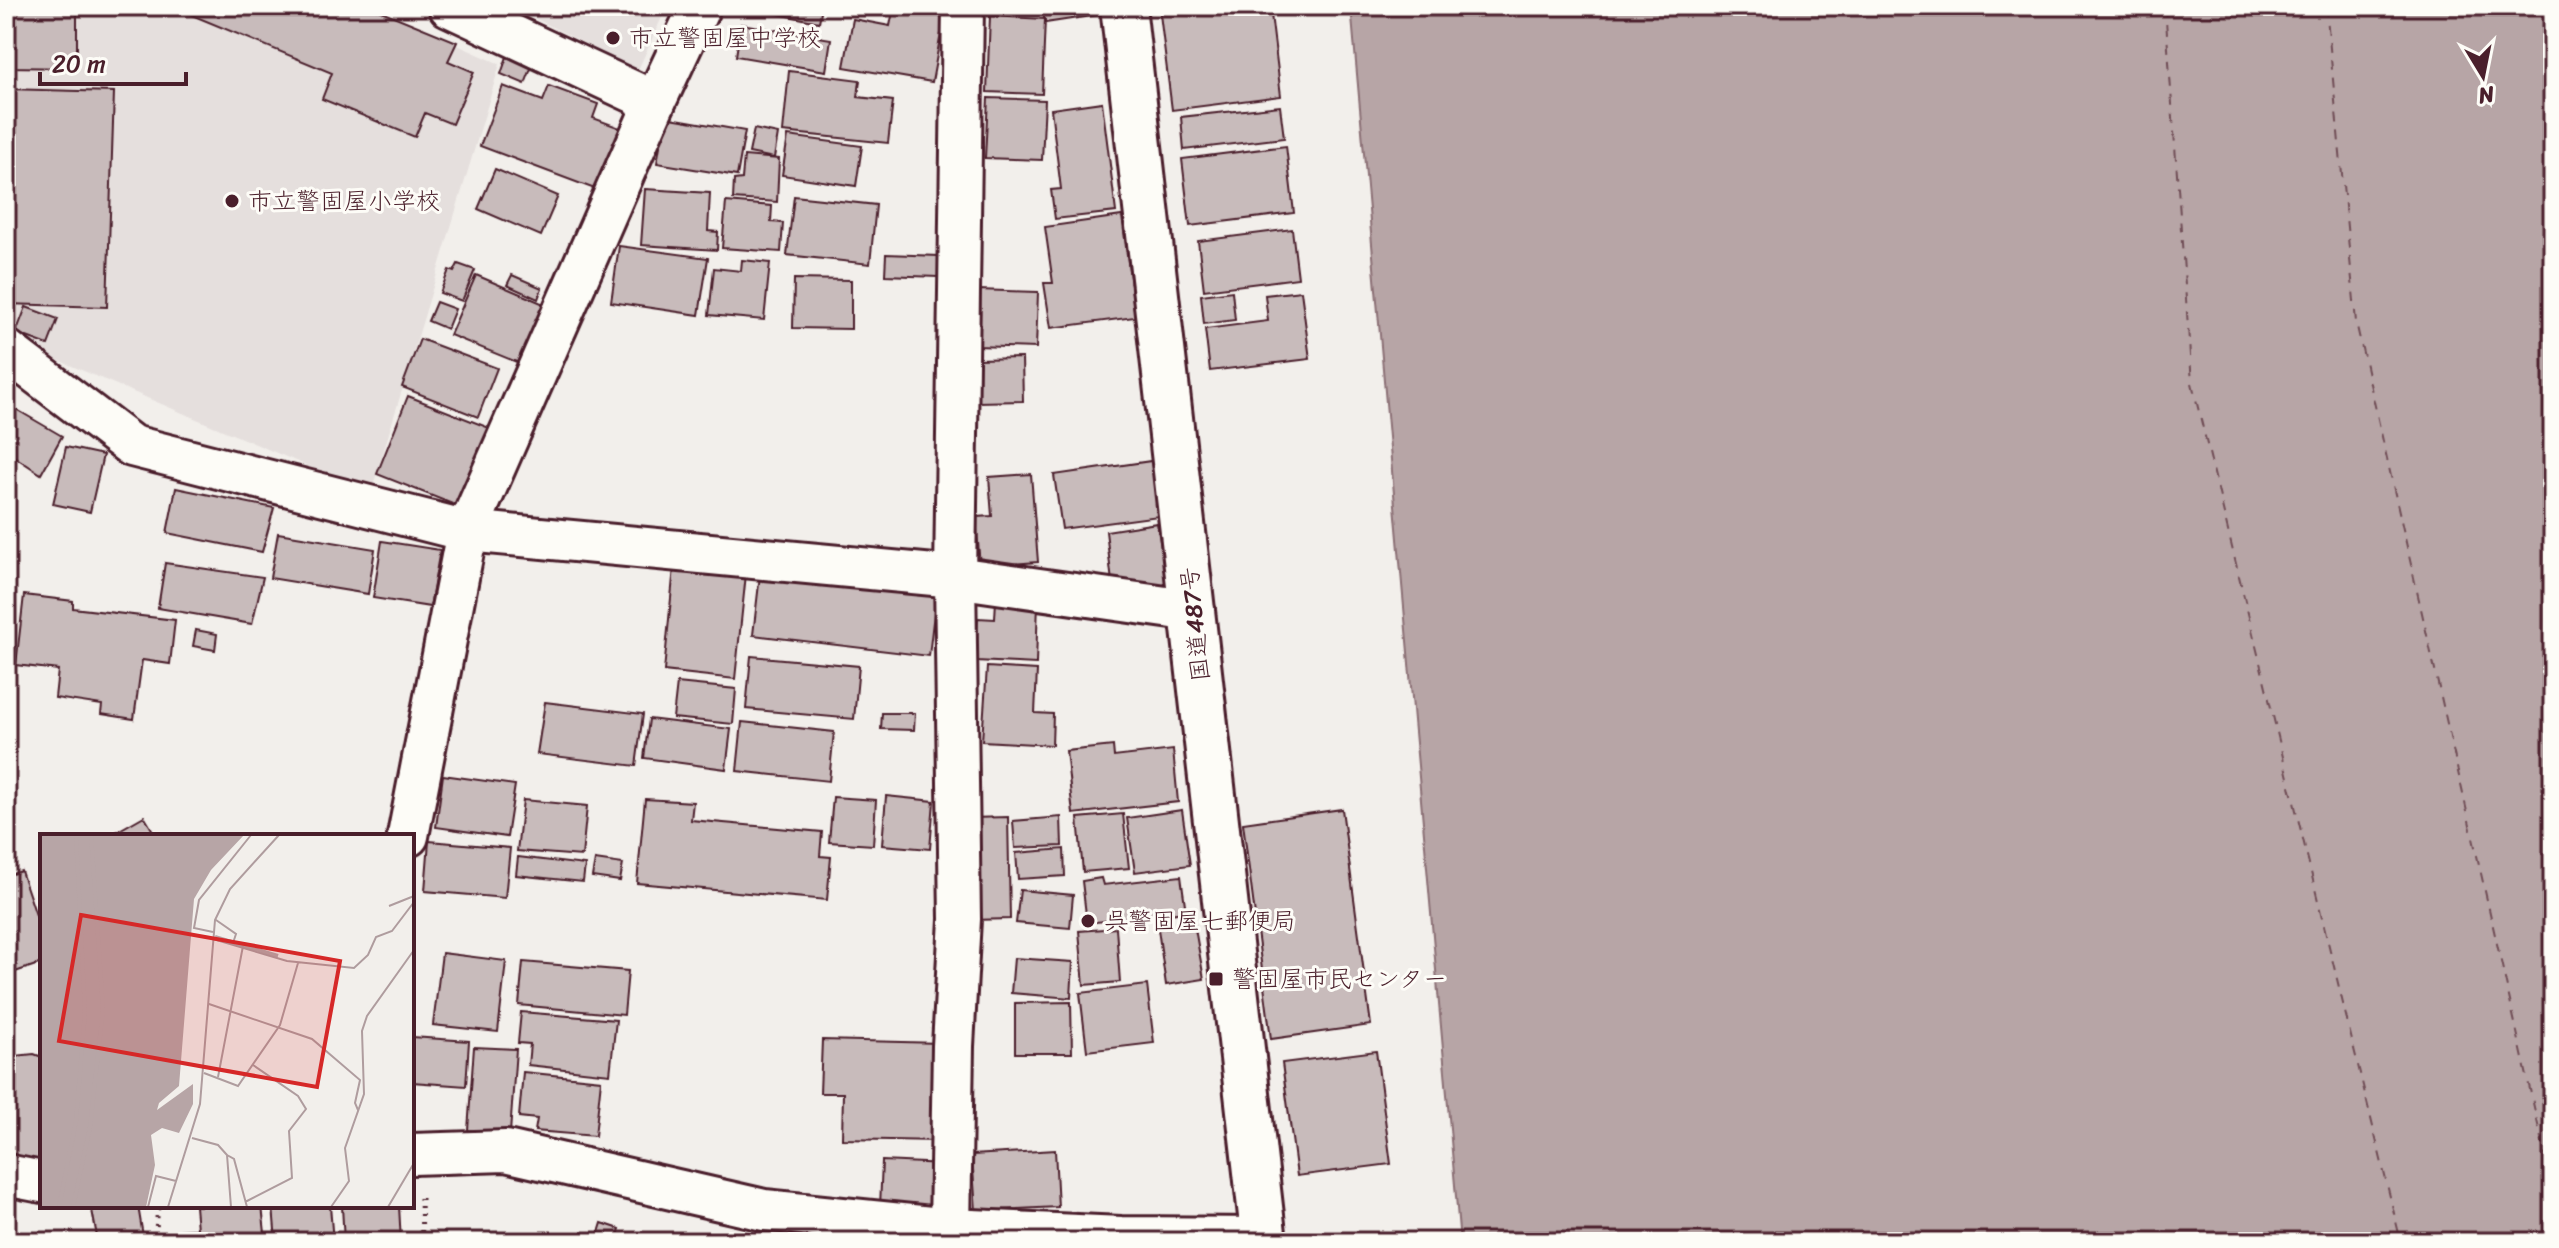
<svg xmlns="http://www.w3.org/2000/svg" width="2559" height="1248" viewBox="0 0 2559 1248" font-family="Sriracha,'Klee One',sans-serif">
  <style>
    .built { fill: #e5dfdd }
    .water { fill: #b7a5a6; stroke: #8b6f75; stroke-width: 2 }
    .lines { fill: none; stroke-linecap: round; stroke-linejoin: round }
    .ferry { stroke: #704e56; stroke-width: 2; stroke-dasharray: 10 8; stroke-linecap: butt }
    .building { fill: #c8bbbb; stroke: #4a1f2b; stroke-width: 2 }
    .street-casing { stroke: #4a1f2b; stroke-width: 46 }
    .highway-casing { stroke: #4a1f2b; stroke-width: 50 }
    .path { stroke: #4a1f2b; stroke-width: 5; stroke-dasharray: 2 6; stroke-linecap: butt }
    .street { stroke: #fdfcf7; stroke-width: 40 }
    .highway { stroke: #fdfcf7; stroke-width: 44 }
    .poi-dot { fill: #4a1f2b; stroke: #fdfcf7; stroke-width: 3 }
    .labels { text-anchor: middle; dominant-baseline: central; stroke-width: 6; stroke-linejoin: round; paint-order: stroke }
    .poi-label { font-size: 24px; fill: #4a1f2b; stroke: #fdfcf7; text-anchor: start }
    .street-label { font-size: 24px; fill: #4a1f2b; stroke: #fdfcf7 }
    .inset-river { fill: none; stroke: #b7a5a6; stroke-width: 4 }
    .inset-road { fill: none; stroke: #af9c9e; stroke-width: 2 }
    .view { fill: #d62828; fill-opacity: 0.15; stroke: #d62828; stroke-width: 4 }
    .inset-edge { fill: none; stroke: #4a1f2b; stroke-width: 4 }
  </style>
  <rect width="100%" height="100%" fill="#f2efeb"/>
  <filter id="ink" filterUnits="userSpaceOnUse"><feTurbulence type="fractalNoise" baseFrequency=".0125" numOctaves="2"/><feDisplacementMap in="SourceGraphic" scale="16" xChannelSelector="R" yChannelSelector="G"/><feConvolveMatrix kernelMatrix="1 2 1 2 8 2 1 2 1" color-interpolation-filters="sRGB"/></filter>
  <g filter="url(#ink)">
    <!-- built -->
    <g class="built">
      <polygon points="6,6 370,6 500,64 371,493 6,338"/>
      <polygon points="510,6 667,6 638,70"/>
    </g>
    <!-- water -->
    <polygon class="water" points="1351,6 2553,6 2553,1242 1460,1242"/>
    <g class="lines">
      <!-- ferry -->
      <g class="ferry">
        <polyline points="2165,6 2192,383 2401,1242"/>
        <polyline points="2326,6 2356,322 2553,1191"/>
      </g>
    </g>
    <!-- building -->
    <g class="building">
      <polygon points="6,6 77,6 77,68 6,67"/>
      <polygon points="170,6 369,6 457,42 448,61 474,72 452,124 425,113 415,137 322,99 332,73"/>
      <polygon points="736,6 822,6 819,22"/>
      <polygon points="894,6 946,6 932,82 844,67 853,19 890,26"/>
      <polygon points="1042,6 1104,6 1105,14 1045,23"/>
      <polygon points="1159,6 1270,6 1281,96 1172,110"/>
      <polygon points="990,16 1045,19 1042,94 987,92"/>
      <polygon points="741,24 831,39 826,71 736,56"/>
      <polygon points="509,51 534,61 525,84 501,74"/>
      <polygon points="789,71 860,80 858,97 893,101 888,143 783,132"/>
      <polygon points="503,86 543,101 549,86 598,104 593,118 631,132 608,194 480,146"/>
      <polygon points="6,89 114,92 107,307 6,304"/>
      <polygon points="988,98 1045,100 1042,160 985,158"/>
      <polygon points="1102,102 1116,212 1055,219 1051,190 1061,189 1051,109"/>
      <polygon points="1280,106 1284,138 1184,150 1181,117"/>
      <polygon points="665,117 745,131 737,176 657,163"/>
      <polygon points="754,129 778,134 774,158 749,153"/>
      <polygon points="788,136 862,146 856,186 782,175"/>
      <polygon points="1286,146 1294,213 1190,226 1182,159"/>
      <polygon points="744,156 779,159 777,202 733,199 734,180 742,179"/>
      <polygon points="495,169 558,196 541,236 478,209"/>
      <polygon points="645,189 710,193 708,231 718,232 717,250 641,245"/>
      <polygon points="794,196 876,205 870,264 787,255"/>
      <polygon points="726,202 772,206 771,222 783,223 781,252 722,248"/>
      <polygon points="1122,216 1135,317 1051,328 1044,283 1053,283 1045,227"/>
      <polygon points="1292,229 1298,278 1204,290 1198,241"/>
      <polygon points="619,246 708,258 699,315 611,302"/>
      <polygon points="886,254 939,256 938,277 885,275"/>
      <polygon points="742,260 770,263 764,320 709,315 714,268 741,271"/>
      <polygon points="458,264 475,270 462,301 440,293 449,270 454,272"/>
      <polygon points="476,275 544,304 519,363 450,335"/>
      <polygon points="512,275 542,288 538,299 507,285"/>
      <polygon points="794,279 851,280 851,329 793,328"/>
      <polygon points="978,290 1038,292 1036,348 977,346"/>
      <polygon points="1232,291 1235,320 1204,324 1201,295"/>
      <polygon points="1301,291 1310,359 1210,371 1205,329 1268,321 1265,295"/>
      <polygon points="436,302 455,309 447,329 428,321"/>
      <polygon points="26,307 58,319 48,345 16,333"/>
      <polygon points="420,339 497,368 478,417 402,387"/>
      <polygon points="1022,358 1023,401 977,402 976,359"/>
      <polygon points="408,396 492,429 460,507 377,474"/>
      <polygon points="7,404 62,436 41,474 6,451"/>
      <polygon points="66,447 103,455 90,512 53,504"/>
      <polygon points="1151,461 1159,516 1062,529 1054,475"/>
      <polygon points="1031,474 1038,562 980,566 976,517 992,516 989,477"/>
      <polygon points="176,488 274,508 262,552 167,533"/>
      <polygon points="1157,523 1168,591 1112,582 1106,531"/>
      <polygon points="278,533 375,549 368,594 270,578"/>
      <polygon points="382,541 440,550 430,607 373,598"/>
      <polygon points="165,563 263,577 252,624 158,608"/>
      <polygon points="674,567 746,574 735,679 664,671"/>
      <polygon points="760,575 936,595 929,656 753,635"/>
      <polygon points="24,595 73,601 73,608 175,620 170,664 142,660 134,719 101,714 102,705 55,698 58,670 16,665"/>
      <polygon points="996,600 1038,601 1036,664 976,661 978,618 995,619"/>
      <polygon points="196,630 217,634 215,650 193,646"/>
      <polygon points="751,656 859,666 854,719 746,709"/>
      <polygon points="987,667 1037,670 1035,713 1053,714 1052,745 982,741"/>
      <polygon points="677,683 736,689 733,724 673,718"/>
      <polygon points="545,702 643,714 636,766 537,754"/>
      <polygon points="882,713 915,713 914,730 881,729"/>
      <polygon points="649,719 731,729 726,769 644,758"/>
      <polygon points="742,722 834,732 829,781 737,771"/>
      <polygon points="1113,746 1114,757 1173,750 1178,802 1073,814 1066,751"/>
      <polygon points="443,775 515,785 507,837 436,827"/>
      <polygon points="886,796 934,801 930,849 882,845"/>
      <polygon points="833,797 876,800 873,845 829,842"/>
      <polygon points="645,799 693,802 691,820 822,832 820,856 831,857 827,900 637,883"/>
      <polygon points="523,800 587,806 582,856 517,851"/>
      <polygon points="1342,809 1371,1025 1271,1039 1243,823"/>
      <polygon points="1182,810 1190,865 1135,872 1127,818"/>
      <polygon points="1123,814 1129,868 1083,872 1078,818"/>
      <polygon points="144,816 156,836 109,836"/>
      <polygon points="1008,817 1010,919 972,920 970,818"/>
      <polygon points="1061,817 1062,846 1015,848 1013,821"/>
      <polygon points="429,841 510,848 505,898 425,891"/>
      <polygon points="1064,849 1065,876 1018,879 1016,853"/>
      <polygon points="518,857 585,865 583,882 516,875"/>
      <polygon points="595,860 623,864 620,881 592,877"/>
      <polygon points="21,871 42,933 42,963 6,975 6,876"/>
      <polygon points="1181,876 1186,912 1087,923 1082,881 1101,878 1103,885"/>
      <polygon points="1020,890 1073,895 1070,928 1016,923"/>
      <polygon points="1194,923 1204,979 1166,985 1158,929"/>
      <polygon points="1116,928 1120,982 1084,985 1079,931"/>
      <polygon points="442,953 506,961 498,1032 433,1025"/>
      <polygon points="1014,958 1073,962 1071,998 1011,993"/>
      <polygon points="523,962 628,971 624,1015 519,1005"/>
      <polygon points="1147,985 1154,1043 1087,1051 1080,993"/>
      <polygon points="1071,1002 1072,1053 1015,1053 1015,1003"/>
      <polygon points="521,1012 616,1020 610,1074 528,1065 530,1044 518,1043"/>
      <polygon points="412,1037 469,1041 466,1086 412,1082"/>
      <polygon points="822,1040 941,1043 938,1141 842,1139 843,1093 820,1093"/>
      <polygon points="474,1047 516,1049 510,1133 468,1130"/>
      <polygon points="1376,1051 1391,1164 1297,1176 1282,1063"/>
      <polygon points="34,1054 42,1057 42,1164 6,1151 6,1057"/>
      <polygon points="523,1072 601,1080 595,1136 535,1131 537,1119 519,1117"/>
      <polygon points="1055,1150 1058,1207 976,1211 972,1155"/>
      <polygon points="882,1161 944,1164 941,1209 880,1207"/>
      <polygon points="112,1206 138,1206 144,1242 98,1242 92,1210"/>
      <polygon points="195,1206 262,1206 266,1242 181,1242 180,1230 197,1229"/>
      <polygon points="273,1206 330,1206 333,1242 276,1242"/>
      <polygon points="342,1206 399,1206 401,1242 344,1242"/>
      <polygon points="602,1223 620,1229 616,1242 596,1242"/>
    </g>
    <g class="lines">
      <defs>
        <g id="street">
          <polyline points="449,6 655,102"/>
          <polyline points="6,350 132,446 467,531 955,577 1194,611"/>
          <polyline points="408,836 467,531 655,102 700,6"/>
          <polyline points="412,1154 506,1151 764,1210 950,1229 1121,1237 1264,1238"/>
          <polyline points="6,1175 42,1182"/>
          <polyline points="950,1229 953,1046 960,919 955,577 963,6"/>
        </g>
        <polyline id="highway" points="1123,6 1264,1242"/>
      </defs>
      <!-- street casing -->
      <use href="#street" class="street-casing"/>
      <!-- highway casing -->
      <use href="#highway" class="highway-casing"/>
      <!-- path -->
      <g class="path">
        <polyline points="421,1198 422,1242"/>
        <polyline points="155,1242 158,1206"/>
      </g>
      <!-- street -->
      <use href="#street" class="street"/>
      <!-- highway -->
      <use href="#highway" class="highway"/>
    </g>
  </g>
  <!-- markers -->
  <g class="poi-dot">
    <circle cx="613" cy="38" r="8"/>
    <circle cx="232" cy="201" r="8"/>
    <circle cx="1088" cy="921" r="8"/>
    <rect x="1208" y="971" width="16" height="16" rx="4"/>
  </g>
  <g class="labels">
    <!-- poi labels -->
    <g class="poi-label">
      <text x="629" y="38">市立警固屋中学校</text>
      <text x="248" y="201">市立警固屋小学校</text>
      <text x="1104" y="921">呉警固屋七郵便局</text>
      <text x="1232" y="979">警固屋市民センター</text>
    </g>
    <!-- street labels -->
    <g class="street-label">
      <text transform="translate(1195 624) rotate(-96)">国道487号</text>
    </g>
  </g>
  <!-- overview -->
  <g transform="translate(40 834)">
    <rect width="374" height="374" fill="#f2efeb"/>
    <path d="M 0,1 L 204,1 L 171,36 L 154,65 L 139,252 L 119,269 L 117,276 L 153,250 L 153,270 L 139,299 L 122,294 L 111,301 L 115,331 L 106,373 L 0,373 Z" fill="#b7a5a6"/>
    <path class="inset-river" d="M 175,103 L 238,122M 19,373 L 36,287 L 45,178 L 36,1M 33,373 L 50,293 L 63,175 L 51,1"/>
    <path class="inset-road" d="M 349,72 L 374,62M 176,86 L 196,100 L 193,109M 173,98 L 154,94 L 159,66 L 211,1M 173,105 L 247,127 L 314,134 L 328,121 L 336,103 L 352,97 L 374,68M 169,170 L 272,205 L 320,246 L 315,269 L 318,276M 164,239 L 198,252 L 240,191 L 258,129M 178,243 L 203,112M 152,304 L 178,311 L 187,321 L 191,373M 187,321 L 194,325 L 207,373M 205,368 L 252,344 L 249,297 L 266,275 L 258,262 L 213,231M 108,373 L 116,342 L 136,347M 128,373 L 160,270 L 175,86 L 190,55 L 239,1M 291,373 L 309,347 L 305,314 L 324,260 L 322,197 L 327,182 L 374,116M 348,373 L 374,329"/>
    <path class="view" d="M 41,81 L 300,127 L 277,253 L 19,207 Z"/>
    <rect width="374" height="374" class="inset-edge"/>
  </g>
  <!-- margin -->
  <rect width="2559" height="1248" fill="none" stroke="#fdfcf7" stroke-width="32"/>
  <rect x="16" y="16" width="2527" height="1216" fill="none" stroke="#4a1f2b" stroke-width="3" filter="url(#ink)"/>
  <!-- north arrow -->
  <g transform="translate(2483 76) rotate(170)" stroke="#fdfcf7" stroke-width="6" paint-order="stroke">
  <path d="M0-6L14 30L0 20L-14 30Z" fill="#4a1f2b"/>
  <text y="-12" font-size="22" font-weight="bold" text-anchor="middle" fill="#4a1f2b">N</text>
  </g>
  <!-- scale -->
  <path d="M40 72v12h146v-12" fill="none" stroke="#4a1f2b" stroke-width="4"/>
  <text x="52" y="72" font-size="24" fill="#4a1f2b" stroke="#fdfcf7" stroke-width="6" paint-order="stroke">20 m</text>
</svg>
